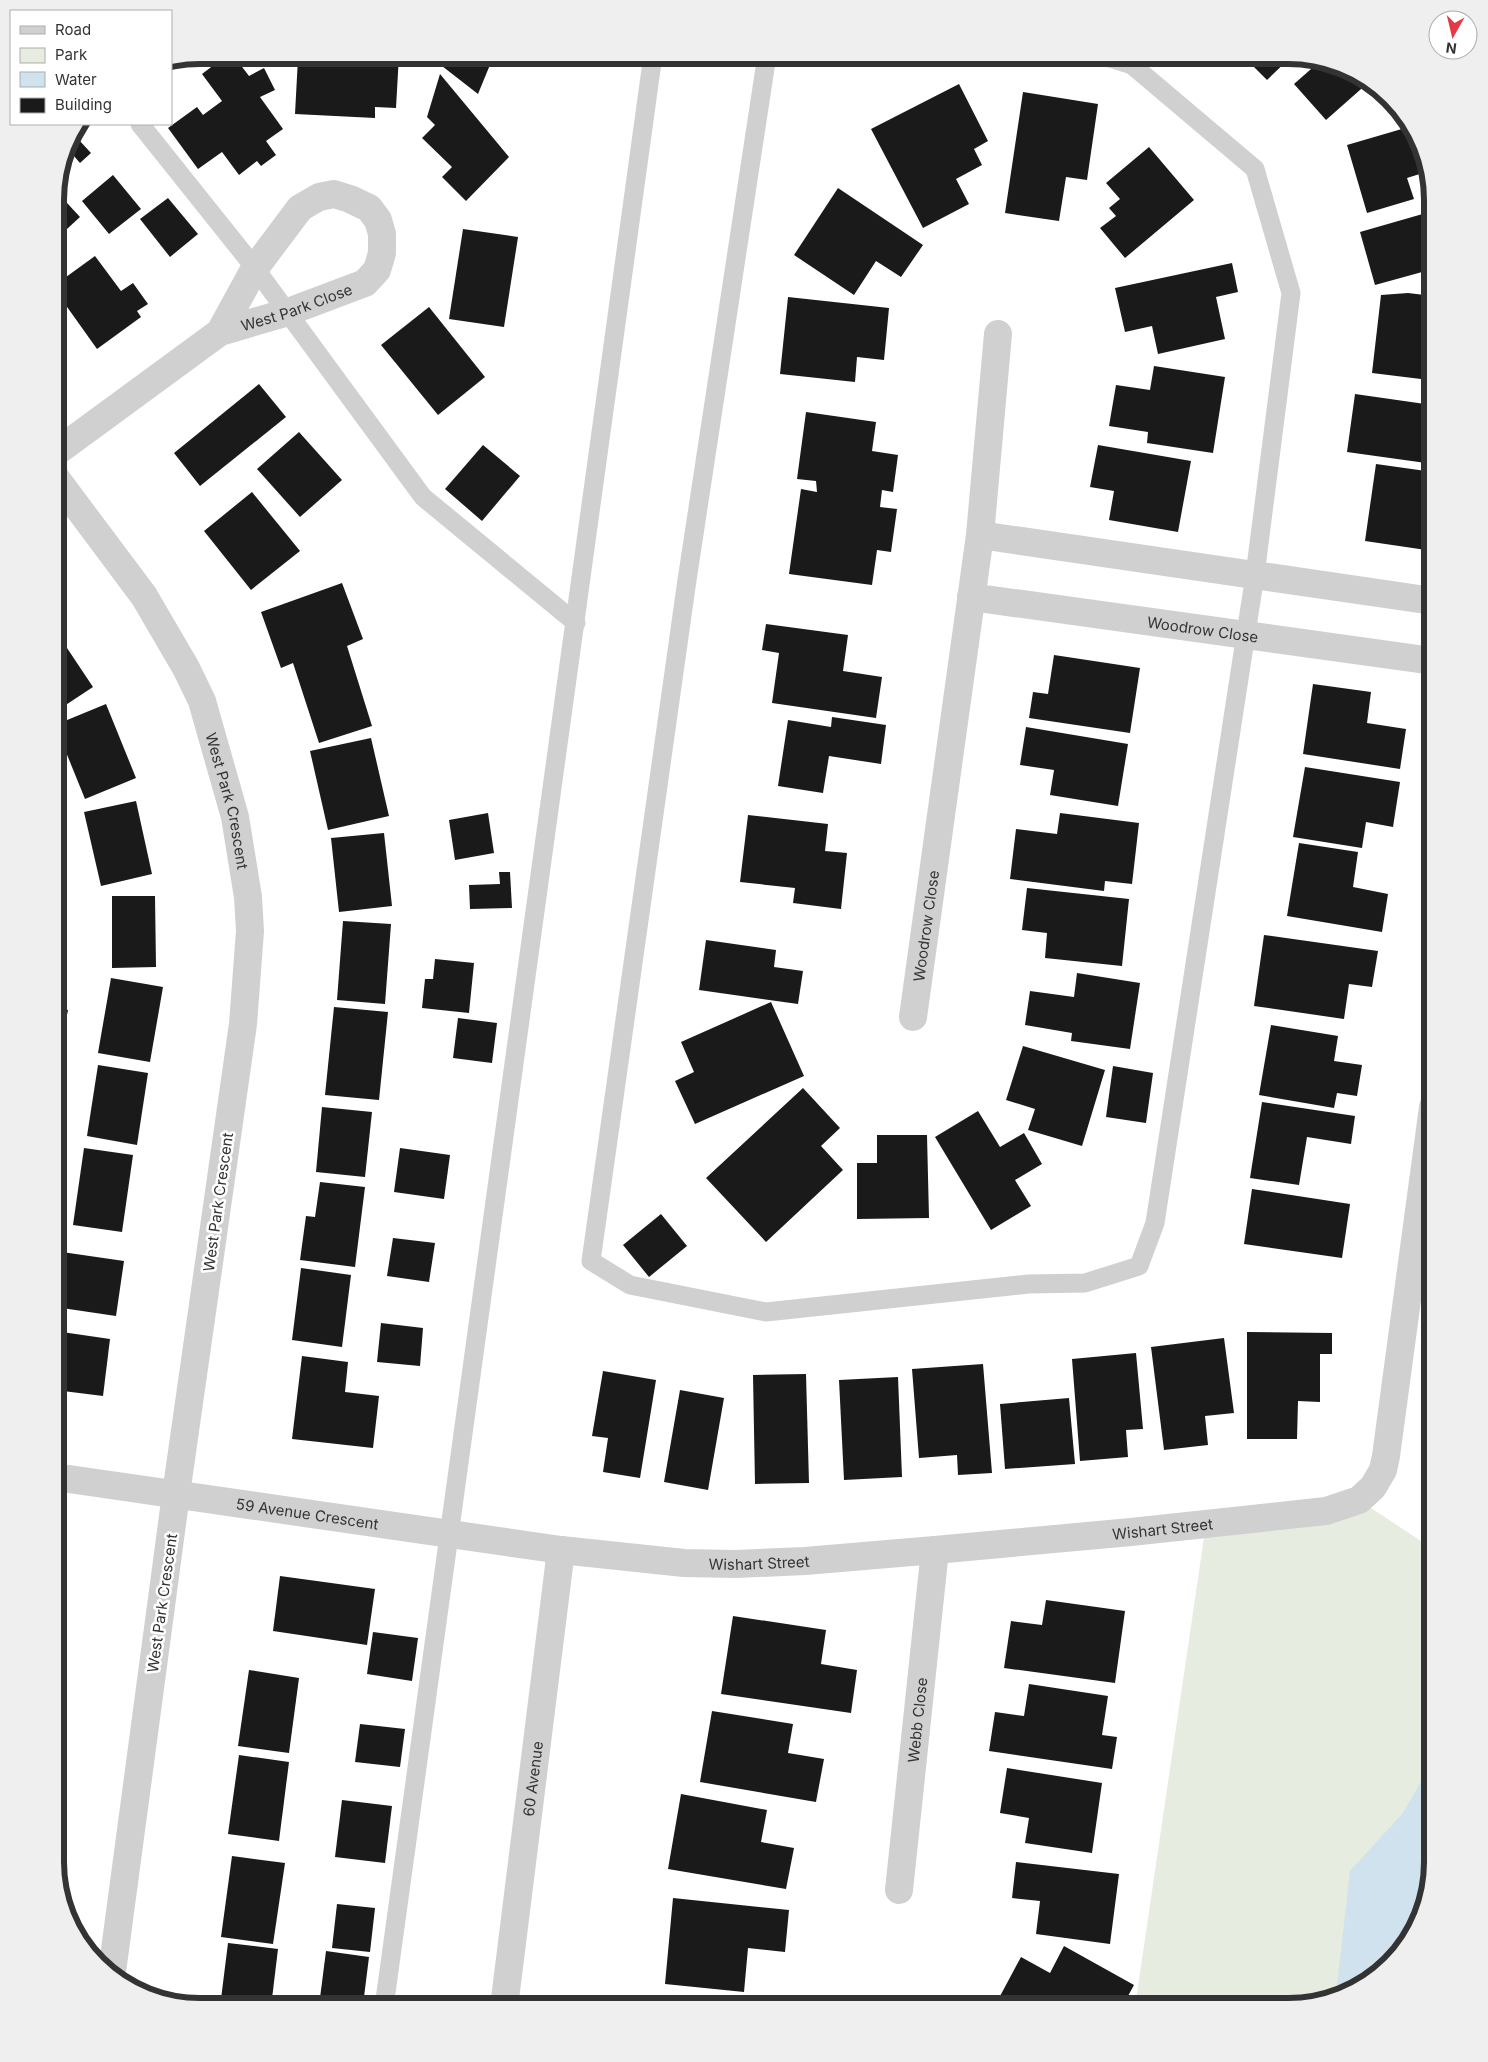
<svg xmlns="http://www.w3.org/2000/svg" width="1488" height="2062" viewBox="0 0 1488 2062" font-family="Inter,sans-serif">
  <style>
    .green { fill: #e6ecdf }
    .water { fill: #cfe2ee }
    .building { fill: #1a1a1a }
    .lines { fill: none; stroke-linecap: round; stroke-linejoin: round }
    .service { stroke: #d0d0d0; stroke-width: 19 }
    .minor { stroke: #d0d0d0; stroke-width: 28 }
    .labels { text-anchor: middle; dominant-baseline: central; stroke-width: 5; stroke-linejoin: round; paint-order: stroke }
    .street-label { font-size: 15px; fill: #333; stroke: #fff }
    .rim { fill: none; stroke: #333; stroke-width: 6 }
  </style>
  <rect width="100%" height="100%" fill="#fff"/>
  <!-- green -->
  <polygon class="green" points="1359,1500 1433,1549 1433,1862 1414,1934 1361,1987 1288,2007 1135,2007 1206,1524"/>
  <!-- water -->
  <polygon class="water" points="1433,1761 1433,1862 1414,1934 1361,1987 1336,1994 1350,1871 1403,1813"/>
  <!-- building -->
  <g class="building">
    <polygon points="227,55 233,55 249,76 264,68 275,90 260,97 283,129 266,141 276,155 261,166 257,161 239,175 222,152 198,169 168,128 197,107 203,115 222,101 202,74"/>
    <polygon points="370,55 399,55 396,108 375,107 375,118 295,114 298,58 370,62"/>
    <polygon points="435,55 494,55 478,94 433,59"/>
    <polygon points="1242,55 1293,55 1267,80"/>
    <polygon points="1319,62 1361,75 1369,82 1326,120 1294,84"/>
    <polygon points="440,74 509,157 466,201 442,177 452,167 422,138 435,125 427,117"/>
    <polygon points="959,84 988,141 974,149 982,165 956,179 969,204 923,228 871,129"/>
    <polygon points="1023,92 1098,104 1087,180 1066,177 1059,221 1005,213"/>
    <polygon points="1412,126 1426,172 1407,178 1414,199 1367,213 1347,145"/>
    <polygon points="78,139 91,153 80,163 67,148"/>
    <polygon points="1149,147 1194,200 1125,258 1100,228 1116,216 1109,208 1120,199 1106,183"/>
    <polygon points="113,175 141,209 109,234 82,201"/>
    <polygon points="838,188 923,245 901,277 876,261 854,295 794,255"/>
    <polygon points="55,190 80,217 55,240"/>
    <polygon points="168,198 198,234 170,257 140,219"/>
    <polygon points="1433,211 1433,269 1375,285 1360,232"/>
    <polygon points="463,229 518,237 504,327 449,319"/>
    <polygon points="95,256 121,291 133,283 148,304 137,311 141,317 97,349 55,290 55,285"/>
    <polygon points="1232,263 1238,292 1216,297 1225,339 1158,354 1152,326 1125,332 1115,288"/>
    <polygon points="1408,293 1433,296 1433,358 1429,380 1372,373 1381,295"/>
    <polygon points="788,297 889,308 884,360 857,357 855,382 780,374"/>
    <polygon points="429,307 485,377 438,415 381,345"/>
    <polygon points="1154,366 1225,377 1213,453 1147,443 1148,432 1109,426 1116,385 1150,390"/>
    <polygon points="259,384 286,417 200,486 174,453"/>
    <polygon points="1355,394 1425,404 1423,419 1433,420 1433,464 1347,452"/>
    <polygon points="806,412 876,422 872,451 898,455 893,492 882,490 880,507 897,509 891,552 877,550 872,585 789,574 801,489 817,492 816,481 797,479"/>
    <polygon points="299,432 342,480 300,517 257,469"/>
    <polygon points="483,445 520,476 482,521 445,489"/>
    <polygon points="1098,445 1191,461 1178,532 1109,520 1114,491 1090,487"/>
    <polygon points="1376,464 1433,472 1433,551 1365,541"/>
    <polygon points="252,492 300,551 251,590 204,531"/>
    <polygon points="342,583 363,639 347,646 372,726 319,743 293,663 281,668 261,612"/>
    <polygon points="766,624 848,635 843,671 882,677 876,718 772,703 779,653 762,650"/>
    <polygon points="55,630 93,687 55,712"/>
    <polygon points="1054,655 1140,668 1130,733 1029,718 1033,692 1048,694"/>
    <polygon points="1313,684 1371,692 1367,723 1406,729 1400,769 1303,754"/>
    <polygon points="106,704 136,778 85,799 55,725"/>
    <polygon points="832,717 886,725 881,764 829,756 823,793 778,786 788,720 831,727"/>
    <polygon points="1026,727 1128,744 1118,806 1050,795 1054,770 1020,765"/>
    <polygon points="371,738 389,816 328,830 310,751"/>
    <polygon points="1305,767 1400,782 1393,827 1366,822 1362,848 1293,837"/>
    <polygon points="136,801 152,874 101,886 84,812"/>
    <polygon points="488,813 494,853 455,860 449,820"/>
    <polygon points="1060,813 1139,823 1132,884 1105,881 1104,891 1010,879 1016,829 1057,834"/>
    <polygon points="748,815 828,824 825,851 847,853 841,909 793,903 795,888 740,882"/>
    <polygon points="384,833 392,906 339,912 331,838"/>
    <polygon points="1299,843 1358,852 1353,887 1388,894 1382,932 1287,916"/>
    <polygon points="499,872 510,872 512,908 470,909 469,885 500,884"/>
    <polygon points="1027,888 1129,899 1122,966 1045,958 1047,933 1022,930"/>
    <polygon points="112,896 155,896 156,967 112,968"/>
    <rect x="55" y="918" width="12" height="50"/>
    <polygon points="343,921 391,924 385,1004 337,1000"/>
    <polygon points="1264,935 1378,951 1372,987 1349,984 1344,1019 1254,1006"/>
    <polygon points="706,940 776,950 774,967 803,971 798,1004 699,990"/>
    <polygon points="435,959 474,963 469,1013 422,1008 425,979 433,979"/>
    <polygon points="1077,973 1140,983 1130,1049 1071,1041 1072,1033 1025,1025 1030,991 1074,997"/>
    <polygon points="111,978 163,987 150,1062 98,1053"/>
    <polygon points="771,1002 804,1076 695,1124 675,1081 694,1072 681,1042"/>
    <polygon points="55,1007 68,1010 58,1061 55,1061"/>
    <polygon points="334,1007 388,1012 379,1100 325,1095"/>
    <polygon points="458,1018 497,1023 492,1063 453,1058"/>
    <polygon points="1271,1025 1338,1036 1334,1061 1362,1065 1357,1096 1337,1093 1334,1108 1259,1095"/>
    <polygon points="1023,1046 1105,1070 1082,1146 1028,1130 1035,1109 1006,1100"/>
    <polygon points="98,1065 148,1073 137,1145 87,1136"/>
    <polygon points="1113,1066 1153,1073 1146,1123 1106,1117"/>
    <polygon points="803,1088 840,1128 821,1146 843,1170 766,1242 706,1178"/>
    <polygon points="1262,1102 1355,1116 1351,1144 1307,1137 1299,1185 1250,1178"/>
    <polygon points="322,1107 372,1112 365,1177 316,1172"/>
    <polygon points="978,1111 1000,1147 1024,1133 1042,1164 1015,1180 1031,1206 991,1230 935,1137"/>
    <polygon points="877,1135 927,1135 929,1218 857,1219 857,1163 877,1163"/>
    <polygon points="84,1148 133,1155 122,1232 73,1225"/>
    <polygon points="400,1148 450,1155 444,1199 394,1192"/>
    <polygon points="320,1182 365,1187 355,1267 300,1260 306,1216 315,1217"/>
    <polygon points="1252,1189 1350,1204 1342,1258 1244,1244"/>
    <polygon points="661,1214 687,1246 649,1277 623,1245"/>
    <polygon points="393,1238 435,1243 429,1282 387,1276"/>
    <polygon points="55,1251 124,1261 116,1316 55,1307"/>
    <polygon points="301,1268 351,1275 342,1347 292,1340"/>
    <polygon points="381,1323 423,1328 420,1366 377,1362"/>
    <polygon points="55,1331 110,1339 103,1396 55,1390"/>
    <polygon points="1247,1332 1332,1333 1332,1354 1320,1354 1320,1402 1298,1401 1297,1439 1247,1439"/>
    <polygon points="1224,1338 1234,1413 1205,1416 1208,1445 1164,1450 1151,1347"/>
    <polygon points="1136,1353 1143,1429 1126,1430 1128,1457 1080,1461 1072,1359"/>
    <polygon points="302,1356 348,1362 345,1392 379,1396 373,1448 292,1439"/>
    <polygon points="983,1364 992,1473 958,1475 957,1455 919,1458 912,1369"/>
    <polygon points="603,1371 656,1380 640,1478 603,1472 608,1438 592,1436"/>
    <polygon points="806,1374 809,1483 755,1484 753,1375"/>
    <polygon points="898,1377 902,1477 844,1480 839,1380"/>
    <polygon points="680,1390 724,1398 708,1490 664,1482"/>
    <polygon points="1069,1398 1075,1464 1005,1469 1000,1404"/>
    <polygon points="280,1576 375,1589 367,1645 273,1631"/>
    <polygon points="1046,1600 1125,1611 1115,1683 1004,1668 1011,1621 1042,1625"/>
    <polygon points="733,1616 826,1630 821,1664 857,1670 851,1713 721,1694"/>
    <polygon points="373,1632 418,1638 412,1681 367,1674"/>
    <polygon points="249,1670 299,1678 289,1753 238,1746"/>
    <polygon points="1029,1684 1108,1696 1102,1735 1117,1737 1112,1769 989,1751 995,1712 1024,1716"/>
    <polygon points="712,1711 793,1724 788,1753 824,1759 816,1802 700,1782"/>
    <polygon points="360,1724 405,1729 400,1767 355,1762"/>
    <polygon points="239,1755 289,1762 279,1841 228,1834"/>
    <polygon points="1007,1768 1102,1783 1092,1853 1025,1843 1029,1818 1000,1813"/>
    <polygon points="681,1794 767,1810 761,1842 794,1848 786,1889 668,1869"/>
    <polygon points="342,1800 392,1806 385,1863 335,1857"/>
    <polygon points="232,1856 285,1863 273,1944 221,1937"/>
    <polygon points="1016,1862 1119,1874 1110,1944 1036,1934 1040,1901 1012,1898"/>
    <polygon points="673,1898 789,1910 785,1952 748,1948 744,1992 665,1984"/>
    <polygon points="337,1904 375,1908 370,1952 332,1948"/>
    <polygon points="228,1943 278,1949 271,2007 220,2007"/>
    <polygon points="1064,1946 1134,1985 1122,2007 1016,2007 999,1998 1021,1957 1050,1973"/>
    <polygon points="326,1951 369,1957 363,2005 320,1998"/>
    <polygon points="981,1997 985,2007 960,2007"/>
    <polygon points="786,1998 801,2007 780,2007"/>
  </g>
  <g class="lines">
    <!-- service -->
    <g class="service">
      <polyline points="767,55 687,580 591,1261 630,1285 766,1312 1029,1284 1085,1283 1139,1266 1155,1223 1255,575 1291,293 1255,169 1132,65 1100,55"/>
      <polyline points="140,124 255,268 423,497 576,623"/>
      <path d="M 384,2007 C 472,1356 567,706 653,55"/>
    </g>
    <!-- minor -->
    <g class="minor">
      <path id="s1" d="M 55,453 L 220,332 L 288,312 L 365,283 L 377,270 L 382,253 L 382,234 L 378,220 L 369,208 L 350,199 L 334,194 L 319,197 L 300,208 L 255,268 L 220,332"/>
      <path id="s2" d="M 55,477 L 144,596 L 186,668 L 202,701 L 235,817 L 248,897 L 250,931 L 243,1024 L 176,1494 L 112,1972"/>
      <polyline points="980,535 1433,601"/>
      <path id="s3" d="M 971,597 L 1433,661"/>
      <path id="s4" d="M 913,1017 L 980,535 L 998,334"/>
      <path id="s5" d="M 55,1477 L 561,1550 L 684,1563 L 736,1564 L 805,1561 L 935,1550 L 1131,1532 L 1326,1511 L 1359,1500 L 1373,1487 L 1383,1470 L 1386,1456 L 1433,1107"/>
      <path id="s6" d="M 899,1890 L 935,1550"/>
      <path id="s7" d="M 504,2007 L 561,1550"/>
    </g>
  </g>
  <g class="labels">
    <!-- street labels -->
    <g class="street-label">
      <text stroke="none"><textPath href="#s1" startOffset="285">West Park Close</textPath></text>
      <text stroke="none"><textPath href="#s3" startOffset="234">Woodrow Close</textPath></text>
      <text stroke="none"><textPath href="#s2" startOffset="372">West Park Crescent</textPath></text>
      <text stroke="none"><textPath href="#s4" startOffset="92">Woodrow Close</textPath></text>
      <text transform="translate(218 1202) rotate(-82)">West Park Crescent</text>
      <text stroke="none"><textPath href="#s5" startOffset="255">59 Avenue Crescent</textPath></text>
      <text stroke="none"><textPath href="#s5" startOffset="1115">Wishart Street</textPath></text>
      <text stroke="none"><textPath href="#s5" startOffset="710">Wishart Street</textPath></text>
      <text transform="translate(162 1603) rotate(-82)">West Park Crescent</text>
      <text stroke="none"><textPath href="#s6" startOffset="171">Webb Close</textPath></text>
      <text stroke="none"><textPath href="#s7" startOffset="230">60 Avenue</textPath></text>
    </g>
  </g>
  <!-- crop -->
  <path d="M0 0H1488V2062H0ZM200 64H1288A136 136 0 0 1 1424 200V1862A136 136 0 0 1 1288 1998H200A136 136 0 0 1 64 1862V200A136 136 0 0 1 200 64Z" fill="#efefef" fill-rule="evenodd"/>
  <path class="rim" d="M200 64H1288A136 136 0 0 1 1424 200V1862A136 136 0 0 1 1288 1998H200A136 136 0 0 1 64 1862V200A136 136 0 0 1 200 64Z"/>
  <!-- legend -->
  <rect x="10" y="10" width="162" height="115" fill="#ffffff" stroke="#adadad"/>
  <rect x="20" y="26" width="25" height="8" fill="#d0d0d0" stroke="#adadad"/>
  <text x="55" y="35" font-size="15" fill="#333333">Road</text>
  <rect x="20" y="48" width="25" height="15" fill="#e6ecdf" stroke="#adadad"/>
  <text x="55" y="60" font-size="15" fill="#333333">Park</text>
  <rect x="20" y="72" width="25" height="15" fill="#cfe2ee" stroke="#adadad"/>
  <text x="55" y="85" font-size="15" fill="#333333">Water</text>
  <rect x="20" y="98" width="25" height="15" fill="#1a1a1a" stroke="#adadad"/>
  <text x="55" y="110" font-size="15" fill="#333333">Building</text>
  <!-- north arrow -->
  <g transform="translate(1453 35) rotate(188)"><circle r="24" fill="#ffffff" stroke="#adadad"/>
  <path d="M0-4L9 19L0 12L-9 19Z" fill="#e63946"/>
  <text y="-8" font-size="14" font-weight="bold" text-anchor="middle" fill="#333333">N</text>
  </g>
</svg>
